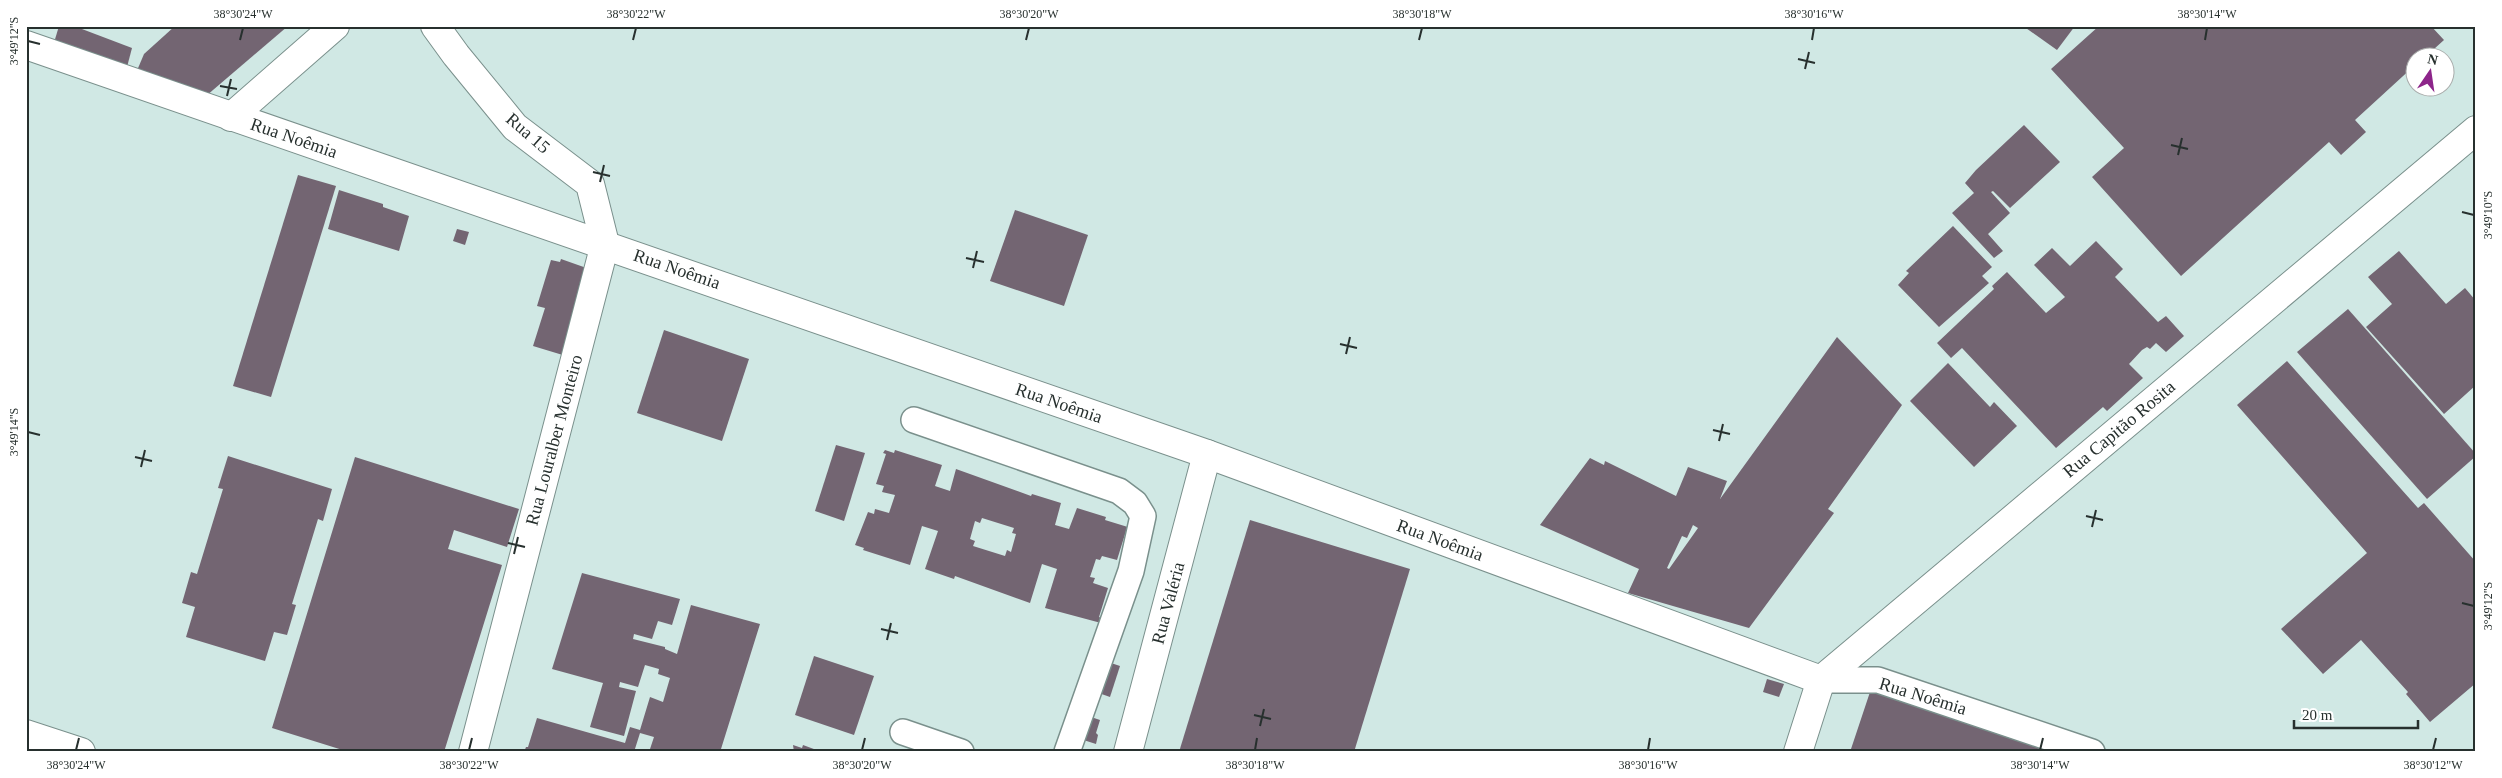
<svg xmlns="http://www.w3.org/2000/svg" width="2502" height="778" viewBox="0 0 2502 778" font-family="'Times New Roman',serif">
  <style>
    .building { fill: #736572; fill-rule: evenodd }
    .lines { fill: none; stroke-linecap: round; stroke-linejoin: round }
    .lane-casing { stroke: #7a908c; stroke-width: 28 }
    .street-casing { stroke: #7a908c; stroke-width: 30 }
    .lane { stroke: #fff; stroke-width: 25 }
    .street { stroke: #fff; stroke-width: 28 }
    .ticks { fill: none; stroke: #27302e; stroke-width: 2 }
    .labels { text-anchor: middle; dominant-baseline: central; stroke-width: 5; stroke-linejoin: round; paint-order: stroke }
    .street-label { font-size: 18px; fill: #27302e; stroke: #fff }
    .neatline { fill: none; stroke: #27302e; stroke-width: 2 }
    .ticks-label { font-size: 12px; text-anchor: middle; fill: #27302e }
  </style>
  <rect width="100%" height="100%" fill="#d0e8e4"/>
  <!-- building -->
  <g class="building">
    <polygon points="59,26 74,26 132,48 127,67 53,46"/>
    <polygon points="175,26 288,26 206,96 136,73 144,54"/>
    <polygon points="2023,26 2075,26 2057,50"/>
    <polygon points="2099,26 2431,26 2444,40 2424,58 2414,58 2414,66 2355,120 2366,132 2341,155 2329,142 2181,276 2092,177 2124,148 2051,69"/>
    <polygon points="2024,125 2060,162 2010,208 1993,191 1991,192 2010,213 1988,234 2003,251 1994,258 1952,213 1974,193 1965,183 1976,170"/>
    <polygon points="298,175 336,186 271,397 233,386"/>
    <polygon points="339,190 383,204 383,207 409,216 399,251 328,229"/>
    <polygon points="1015,210 1088,235 1064,306 990,281"/>
    <polygon points="1953,226 1992,267 1982,276 1989,283 1939,327 1898,285 1909,273 1906,271"/>
    <polygon points="457,229 469,232 465,245 453,241"/>
    <polygon points="2096,241 2123,269 2115,277 2158,322 2166,316 2184,336 2166,352 2156,343 2150,349 2147,347 2142,350 2129,364 2143,378 2107,411 2103,407 2056,448 1962,348 1951,358 1937,343 1994,289 1992,286 2007,272 2046,313 2065,297 2034,265 2052,248 2070,266"/>
    <polygon points="2399,251 2446,304 2465,288 2476,301 2476,385 2444,414 2366,327 2392,304 2368,277"/>
    <polygon points="561,259 595,271 566,356 533,346 545,308 537,306 551,260 560,262"/>
    <polygon points="2348,309 2476,454 2476,456 2427,499 2297,352"/>
    <polygon points="664,330 749,359 722,441 637,413"/>
    <path d="M 1837,337 L 1902,405 L 1828,509 L 1834,513 L 1749,628 L 1628,593 L 1639,569 L 1540,525 L 1590,458 L 1604,465 L 1605,461 L 1676,496 L 1688,467 L 1727,481 L 1720,499 ZM 1693,525 L 1698,528 L 1669,569 L 1667,568 L 1682,536 L 1687,538 Z"/>
    <polygon points="2287,361 2418,508 2424,503 2476,562 2476,683 2430,722 2406,694 2408,692 2361,640 2323,674 2281,629 2367,553 2237,405"/>
    <polygon points="1948,363 1990,407 1994,402 2017,426 1974,467 1910,401"/>
    <polygon points="836,445 865,453 844,521 815,511"/>
    <path d="M 885,450 L 894,453 L 895,450 L 942,465 L 935,486 L 950,491 L 956,469 L 1031,496 L 1032,494 L 1061,503 L 1055,525 L 1069,529 L 1077,508 L 1106,517 L 1105,520 L 1131,528 L 1130,532 L 1126,531 L 1117,560 L 1102,556 L 1100,560 L 1096,559 L 1090,577 L 1095,578 L 1093,583 L 1108,588 L 1099,617 L 1103,619 L 1101,623 L 1045,608 L 1057,569 L 1042,564 L 1030,603 L 955,576 L 954,579 L 925,569 L 938,531 L 922,526 L 910,565 L 863,550 L 864,548 L 855,545 L 868,512 L 874,514 L 875,509 L 889,513 L 895,495 L 882,492 L 884,486 L 876,484 L 886,454 L 883,453 ZM 982,518 L 1014,528 L 1012,533 L 1016,534 L 1011,552 L 1007,550 L 1005,556 L 973,546 L 975,541 L 970,539 L 975,521 L 980,523 Z"/>
    <polygon points="228,456 332,489 323,521 318,519 292,604 296,605 287,635 274,632 265,661 186,637 195,607 182,603 191,572 197,574 223,489 218,488"/>
    <polygon points="355,457 519,509 507,547 454,530 448,549 502,565 444,752 349,752 272,728"/>
    <polygon points="1250,520 1410,569 1354,752 1179,752"/>
    <polygon points="582,573 680,599 672,625 658,621 652,639 634,634 633,639 665,647 665,649 677,654 691,605 760,624 721,749 729,752 658,752 650,749 654,737 640,733 634,752 524,752 526,747 528,747 537,718 625,743 630,727 640,730 650,697 663,702 670,678 658,674 659,669 645,665 638,687 620,682 619,687 636,691 624,736 590,727 603,683 552,669"/>
    <polygon points="814,656 874,676 854,735 795,715"/>
    <polygon points="1111,663 1120,666 1110,697 1093,691"/>
    <polygon points="1767,679 1784,684 1779,697 1763,692"/>
    <polygon points="1871,689 2063,752 1850,752"/>
    <polygon points="1085,715 1100,720 1096,733 1098,735 1096,744 1074,737"/>
    <polygon points="793,745 802,748 803,745 822,752 794,752"/>
  </g>
  <g class="lines">
    <defs>
      <g id="lane">
        <polyline points="914,420 1119,491 1135,503 1143,516 1131,571 1067,752"/>
        <polyline points="1821,680 1878,680 2092,752"/>
        <polyline points="903,732 961,752"/>
      </g>
      <g id="street">
        <polyline points="435,26 456,55 515,127 590,184 605,244 473,752"/>
        <polyline points="26,45 1207,454 1821,680"/>
        <polyline points="231,117 335,26"/>
        <polyline points="26,734 81,752"/>
        <polyline points="1128,752 1207,454"/>
        <polyline points="1798,752 1821,680 2476,130"/>
      </g>
    </defs>
    <!-- lane casing -->
    <use href="#lane" class="lane-casing"/>
    <!-- street casing -->
    <use href="#street" class="street-casing"/>
    <!-- lane -->
    <use href="#lane" class="lane"/>
    <!-- street -->
    <use href="#street" class="street"/>
  </g>
  <!-- ticks -->
  <path class="ticks" d="M 240,40 L 243,28M 633,40 L 636,28M 1026,40 L 1029,28M 1419,40 L 1422,28M 1812,40 L 1814,28M 2205,40 L 2207,28M 28,41 L 40,44M 1798,59 L 1815,63M 1805,69 L 1809,52M 220,86 L 237,89M 227,96 L 231,79M 2171,145 L 2188,149M 2178,155 L 2182,138M 593,172 L 610,176M 600,182 L 604,165M 2462,212 L 2474,215M 966,258 L 984,262M 973,268 L 977,251M 1340,344 L 1357,348M 1346,354 L 1350,337M 1713,430 L 1730,434M 28,432 L 40,435M 1719,441 L 1723,424M 135,457 L 152,461M 141,467 L 145,450M 2086,516 L 2103,520M 2092,527 L 2096,510M 508,543 L 525,547M 514,554 L 518,537M 2462,603 L 2474,606M 881,629 L 898,633M 887,640 L 891,623M 1254,715 L 1271,719M 1260,726 L 1264,709M 76,750 L 79,738M 469,750 L 472,738M 862,750 L 865,738M 1255,750 L 1257,738M 1648,750 L 1650,738M 2040,750 L 2043,738M 2433,750 L 2436,738"/>
  <g class="labels">
    <!-- street labels -->
    <g class="street-label">
      <text transform="translate(528 133) rotate(41)">Rua 15</text>
      <text transform="translate(294 138) rotate(19)">Rua Noêmia</text>
      <text transform="translate(677 269) rotate(19)">Rua Noêmia</text>
      <text transform="translate(1059 403) rotate(19)">Rua Noêmia</text>
      <text transform="translate(2119 429) rotate(-40)">Rua Capitão Rosita</text>
      <text transform="translate(554 440) rotate(-75)">Rua Louralber Monteiro</text>
      <text transform="translate(1440 540) rotate(20)">Rua Noêmia</text>
      <text transform="translate(1168 603) rotate(-75)">Rua Valéria</text>
      <text transform="translate(1923 696) rotate(17)">Rua Noêmia</text>
    </g>
  </g>
  <!-- border -->
  <rect width="2502" height="778" fill="none" stroke="#ffffff" stroke-width="55"/>
  <!-- north arrow -->
  <g transform="translate(2430 72) rotate(13)"><circle r="24" fill="#ffffff" stroke="#a9acab"/>
  <path d="M0-4L9 19L0 12L-9 19Z" fill="#8d258a"/>
  <text y="-8" font-size="14" font-weight="bold" text-anchor="middle" fill="#27302e">N</text>
  </g>
  <!-- scale -->
  <path d="M2294 720v8h124v-8" fill="none" stroke="#27302e" stroke-width="2.5"/>
  <text x="2302" y="720" font-size="15" fill="#27302e" stroke="#ffffff" stroke-width="4" paint-order="stroke">20 m</text>
  <rect x="28" y="28" width="2446" height="722" class="neatline"/>
  <g class="ticks-label">
    <text x="243" y="18">38°30'24"W</text>
    <text x="636" y="18">38°30'22"W</text>
    <text x="1029" y="18">38°30'20"W</text>
    <text x="1422" y="18">38°30'18"W</text>
    <text x="1814" y="18">38°30'16"W</text>
    <text x="2207" y="18">38°30'14"W</text>
    <text transform="translate(14 41) rotate(-90)" y="4">3°49'12"S</text>
    <text transform="translate(2488 215) rotate(-90)" y="4">3°49'10"S</text>
    <text transform="translate(14 432) rotate(-90)" y="4">3°49'14"S</text>
    <text transform="translate(2488 606) rotate(-90)" y="4">3°49'12"S</text>
    <text x="76" y="769">38°30'24"W</text>
    <text x="469" y="769">38°30'22"W</text>
    <text x="862" y="769">38°30'20"W</text>
    <text x="1255" y="769">38°30'18"W</text>
    <text x="1648" y="769">38°30'16"W</text>
    <text x="2040" y="769">38°30'14"W</text>
    <text x="2433" y="769">38°30'12"W</text>
  </g>
</svg>
